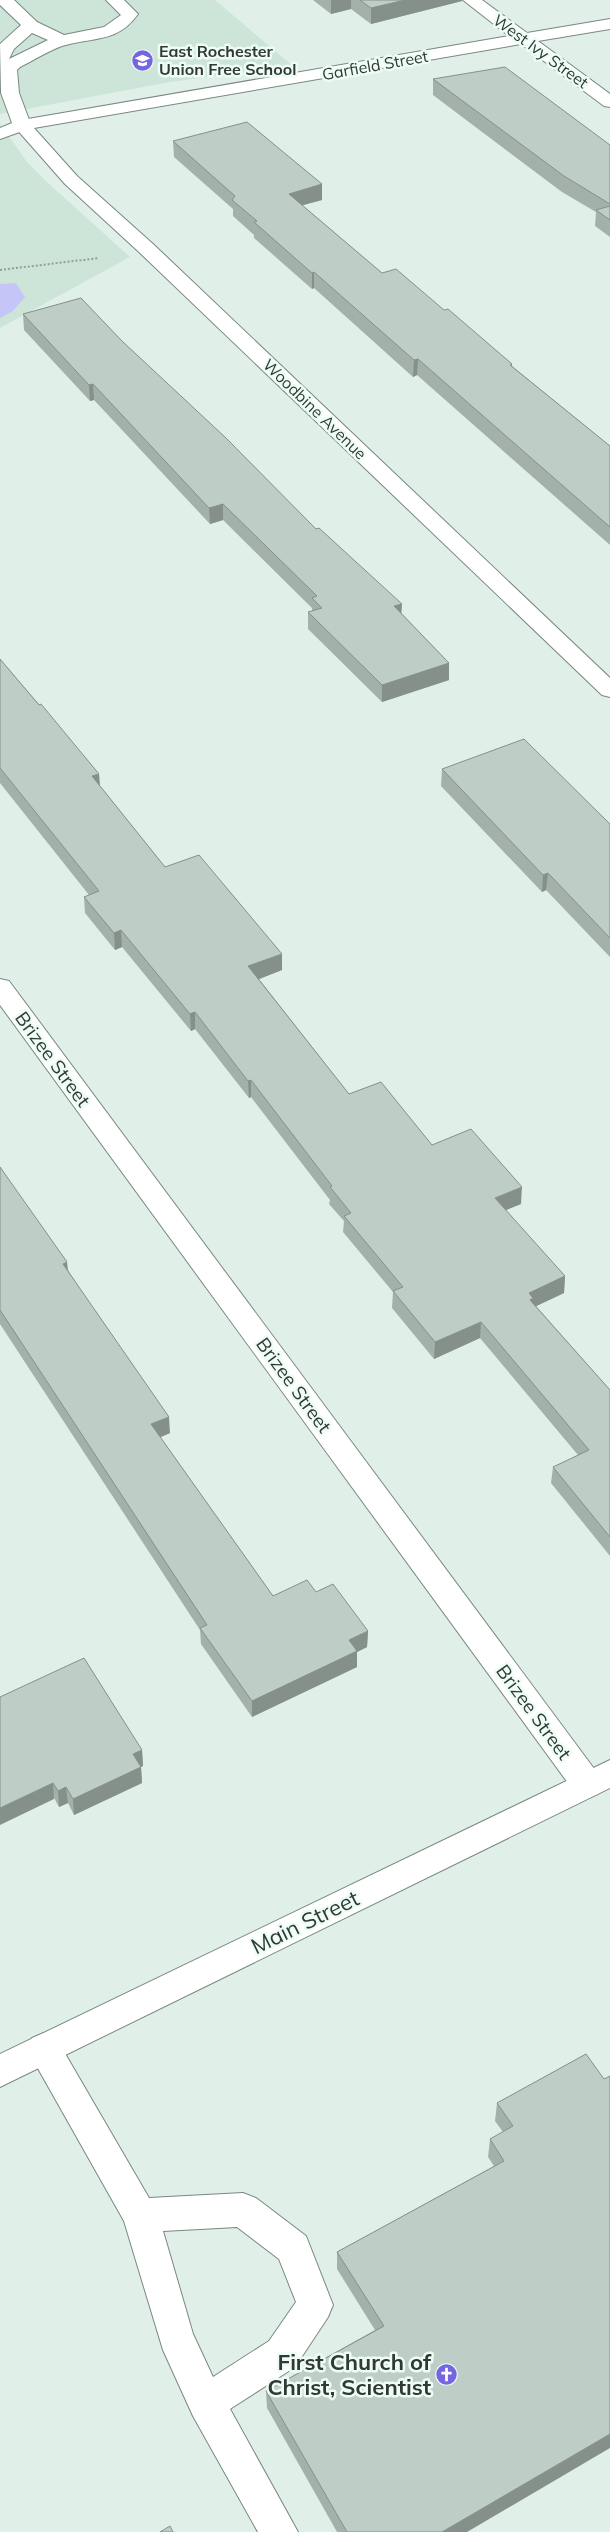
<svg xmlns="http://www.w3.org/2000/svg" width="610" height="2532" viewBox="0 0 610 2532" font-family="Mulish,sans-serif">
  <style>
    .built { fill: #cde5d9 }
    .green { fill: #c6c5f7 }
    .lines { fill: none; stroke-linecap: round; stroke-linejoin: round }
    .lane-casing { stroke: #798880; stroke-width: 2 }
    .street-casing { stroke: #798880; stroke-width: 2 }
    .secondary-casing { stroke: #798880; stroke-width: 2 }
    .path { stroke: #939e98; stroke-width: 2; stroke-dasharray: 2 2; stroke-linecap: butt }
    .lane { fill: #fff; fill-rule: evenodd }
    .street { fill: #fff; fill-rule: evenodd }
    .secondary { fill: #fff; fill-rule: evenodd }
    .wall { fill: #a3b1aa }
    .shaded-wall { fill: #85908b }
    .building { fill: #becec6; stroke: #85908b }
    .labels { text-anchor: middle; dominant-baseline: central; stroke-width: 5; stroke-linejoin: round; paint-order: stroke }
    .far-poi-label { font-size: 16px; font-weight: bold; fill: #323835; stroke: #edfdf5; text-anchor: start }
    .far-street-label { font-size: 16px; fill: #323835; stroke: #edfdf5 }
    .street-label { font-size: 19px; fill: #323835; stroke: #edfdf5 }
    .near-street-label { font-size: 22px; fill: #323835; stroke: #edfdf5 }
    .near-poi-label { font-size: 22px; font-weight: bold; fill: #323835; stroke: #edfdf5; text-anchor: end }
  </style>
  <rect width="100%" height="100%" fill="#e0f0e8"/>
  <!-- built -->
  <g class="built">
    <polygon points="0,0 215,0 293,66 170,82 0,114"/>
    <polygon points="0,124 27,162 48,183 130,257 0,328"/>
  </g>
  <!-- green -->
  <polygon class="green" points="16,283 25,297 13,311 0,318 0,284"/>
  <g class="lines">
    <defs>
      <g id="lane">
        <path d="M 0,0 L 14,0 L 37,22 L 64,35 L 104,27 L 121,15 L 106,0 L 124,0 L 138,14 C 118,43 92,37 62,46 C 48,51 34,60 20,67 L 17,70 L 19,93 L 31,125 L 28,129 L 0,139 L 0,128 L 12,123 L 1,93 L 0,44 L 21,25 L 0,5 ZM 32,33 L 48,40 L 9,59 L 14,49 Z"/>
        <path d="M 44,2033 L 56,2038 L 149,2198 L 243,2193 L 256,2198 L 306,2236 L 333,2305 L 328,2317 L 295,2367 L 230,2409 L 298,2532 L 258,2532 L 193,2416 L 163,2350 L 124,2221 L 27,2049 L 32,2038 ZM 237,2227 L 279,2259 L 296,2302 L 269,2341 L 213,2377 L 193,2334 L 163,2231 Z"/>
      </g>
      <g id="street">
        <polygon points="463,0 482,0 527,33 610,19 610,29 538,41 610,94 610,107 604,106 521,44 34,128 77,176 153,244 610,678 610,697 602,695 139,252 65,184 13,125 16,121 22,120 509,36"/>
        <polygon points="0,979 9,981 598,1774 603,1784 598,1794 587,1798 576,1794 0,1005"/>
      </g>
      <polygon id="secondary" points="610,1760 610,1788 0,2087 0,2054"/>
    </defs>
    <!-- lane casing -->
    <use href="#lane" class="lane-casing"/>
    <!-- street casing -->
    <use href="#street" class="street-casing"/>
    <!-- secondary casing -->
    <use href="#secondary" class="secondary-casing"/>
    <!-- path -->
    <polyline class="path" points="0,270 99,258"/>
    <!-- lane -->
    <use href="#lane" class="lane"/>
    <!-- street -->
    <use href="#street" class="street"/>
    <!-- secondary -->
    <use href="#secondary" class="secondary"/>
  </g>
  <!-- wall -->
  <g class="wall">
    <polygon points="313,0 462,0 462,1 371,24 351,9 331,14"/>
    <polygon points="433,79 610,145 610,237 595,226 596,212 562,192 433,95"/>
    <polygon points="173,141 322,184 322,200 302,205 382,273 444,310 512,364 512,366 610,446 610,545 417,375 413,377 314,288 312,289 254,238 254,235 233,216 233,209 174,157"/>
    <polygon points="23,314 122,341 401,613 449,663 449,680 382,702 308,629 308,612 312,611 312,608 223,520 210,524 94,400 90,401 24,330"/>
    <polygon points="0,659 99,774 100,786 165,867 282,970 259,979 349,1094 432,1145 521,1204 505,1210 565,1276 564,1293 536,1306 610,1390 610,1556 551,1483 553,1467 578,1455 480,1338 434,1359 392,1308 393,1292 343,1232 344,1221 329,1204 330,1200 251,1097 249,1098 195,1029 191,1031 122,947 115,950 85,913 84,897 89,895 0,783"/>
    <polygon points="442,769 610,824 610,957 546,890 542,892 441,786"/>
    <polygon points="0,1167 68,1270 170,1433 160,1437 273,1596 316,1592 368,1631 367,1647 357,1652 357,1667 252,1717 201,1644 200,1630 0,1324"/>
    <polygon points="0,1697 142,1750 143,1766 141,1767 142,1783 74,1815 68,1803 59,1807"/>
    <polygon points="586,2054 467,2532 337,2532 267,2408 266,2391 375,2330 337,2269 337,2252 494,2166 488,2157 490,2139 503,2132 495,2121 497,2103"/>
  </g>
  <!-- shaded-wall -->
  <g class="shaded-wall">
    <polygon points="331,0 351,0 351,9 331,14"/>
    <polygon points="405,0 462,0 462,1 371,24 371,8"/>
    <polygon points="322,184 322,200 289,209 289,194"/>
    <polygon points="314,272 314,288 312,289 312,273"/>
    <polygon points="418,359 417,375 413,377 414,360"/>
    <polygon points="93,384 94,400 90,401 89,385"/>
    <polygon points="223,504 223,520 210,524 209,508"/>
    <polygon points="402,604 401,621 394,606"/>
    <polygon points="449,663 449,680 382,702 382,685"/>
    <polygon points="99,774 100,791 92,776"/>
    <polygon points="548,873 546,890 542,892 543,875"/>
    <polygon points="121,930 122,947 115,950 114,933"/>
    <polygon points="282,954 282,970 249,983 248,966"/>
    <polygon points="195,1012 195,1029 191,1031 190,1014"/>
    <polygon points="251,1080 251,1097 249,1098 248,1081"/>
    <polygon points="522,1187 521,1204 494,1215 495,1198"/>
    <polygon points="67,1262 69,1279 63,1264"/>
    <polygon points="565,1276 564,1293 528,1310 529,1293"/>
    <polygon points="481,1322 480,1338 434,1359 435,1342"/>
    <polygon points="169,1417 170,1433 152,1441 151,1424"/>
    <polygon points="368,1631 367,1647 357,1652 357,1667 252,1717 252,1701 349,1640"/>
    <polygon points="142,1750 143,1766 141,1767 142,1783 74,1815 73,1799 133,1754"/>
    <polygon points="53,1783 54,1799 0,1825 0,1808"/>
    <polygon points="66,1787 68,1803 59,1807 58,1791"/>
    <polygon points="610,2434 610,2448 467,2532 442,2532"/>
  </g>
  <!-- building -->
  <g class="building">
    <polygon points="360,0 405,0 371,8"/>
    <polygon points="505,67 610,145 610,204 564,176 433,79"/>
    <polygon points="247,122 322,184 289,194 382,273 396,269 444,310 448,309 512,364 510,365 610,446 610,527 418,359 414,360 314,272 312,273 254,222 257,221 232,200 235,196 173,141"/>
    <polygon points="610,206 610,220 596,210"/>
    <polygon points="81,298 122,341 226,438 316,529 319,528 402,604 394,606 449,663 382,685 308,612 322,608 312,598 317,596 223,504 209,508 93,384 89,385 23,314"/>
    <polygon points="0,659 39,705 41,704 99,774 92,776 165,867 199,855 282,954 248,966 349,1094 381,1082 432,1145 471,1129 522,1187 495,1198 565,1276 529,1293 533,1298 530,1300 610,1390 610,1537 553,1467 589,1450 481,1322 435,1342 393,1291 403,1287 344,1216 351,1213 330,1187 332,1186 251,1080 248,1081 195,1012 190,1014 121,930 114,933 84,897 99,891 0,768"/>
    <polygon points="524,739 610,824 610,938 548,873 543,875 442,769"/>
    <polygon points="0,1167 67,1262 63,1264 169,1417 151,1424 273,1596 307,1580 316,1592 333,1584 368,1631 349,1640 357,1651 252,1701 200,1628 207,1625 0,1310"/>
    <polygon points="84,1658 142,1750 133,1754 141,1767 73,1799 66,1787 58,1791 53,1783 0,1808 0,1697"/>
    <polygon points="586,2054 604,2079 610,2076 610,2434 442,2532 347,2532 266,2391 384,2326 337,2252 504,2161 490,2139 513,2126 497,2103"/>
    <polygon points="170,2526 173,2532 160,2532"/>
  </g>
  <!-- icons -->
  <defs>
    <symbol id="school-disc" viewBox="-11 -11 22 22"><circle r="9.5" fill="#7565e0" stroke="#edfdf5"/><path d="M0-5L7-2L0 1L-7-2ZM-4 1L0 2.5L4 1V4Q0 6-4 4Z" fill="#fff"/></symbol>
    <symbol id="church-disc" viewBox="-11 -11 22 22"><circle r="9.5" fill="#7565e0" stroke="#edfdf5"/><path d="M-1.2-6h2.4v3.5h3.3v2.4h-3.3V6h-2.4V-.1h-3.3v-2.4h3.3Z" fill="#fff"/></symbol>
  </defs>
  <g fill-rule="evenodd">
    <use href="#school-disc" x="130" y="48" width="25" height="25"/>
    <use href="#church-disc" x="434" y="2362" width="25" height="25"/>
  </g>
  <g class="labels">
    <!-- far-poi labels -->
    <g class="far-poi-label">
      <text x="159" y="51">East Rochester<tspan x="159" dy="18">Union Free School</tspan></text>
    </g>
    <!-- far-street labels -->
    <g class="far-street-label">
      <text transform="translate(541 51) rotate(36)">West Ivy Street</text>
      <text transform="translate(375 65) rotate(-10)">Garfield Street</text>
      <text transform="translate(315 409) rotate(44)">Woodbine Avenue</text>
    </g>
    <!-- street labels -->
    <g class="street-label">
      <text transform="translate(53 1059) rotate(54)">Brizee Street</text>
      <text transform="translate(294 1385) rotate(54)">Brizee Street</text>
      <text transform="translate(534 1712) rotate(54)">Brizee Street</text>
    </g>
    <!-- near-street labels -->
    <g class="near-street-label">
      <text transform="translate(305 1922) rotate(-26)">Main Street</text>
    </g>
    <!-- near-poi labels -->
    <g class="near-poi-label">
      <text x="431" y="2362">First Church of<tspan x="431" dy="25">Christ, Scientist</tspan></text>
    </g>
  </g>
</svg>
